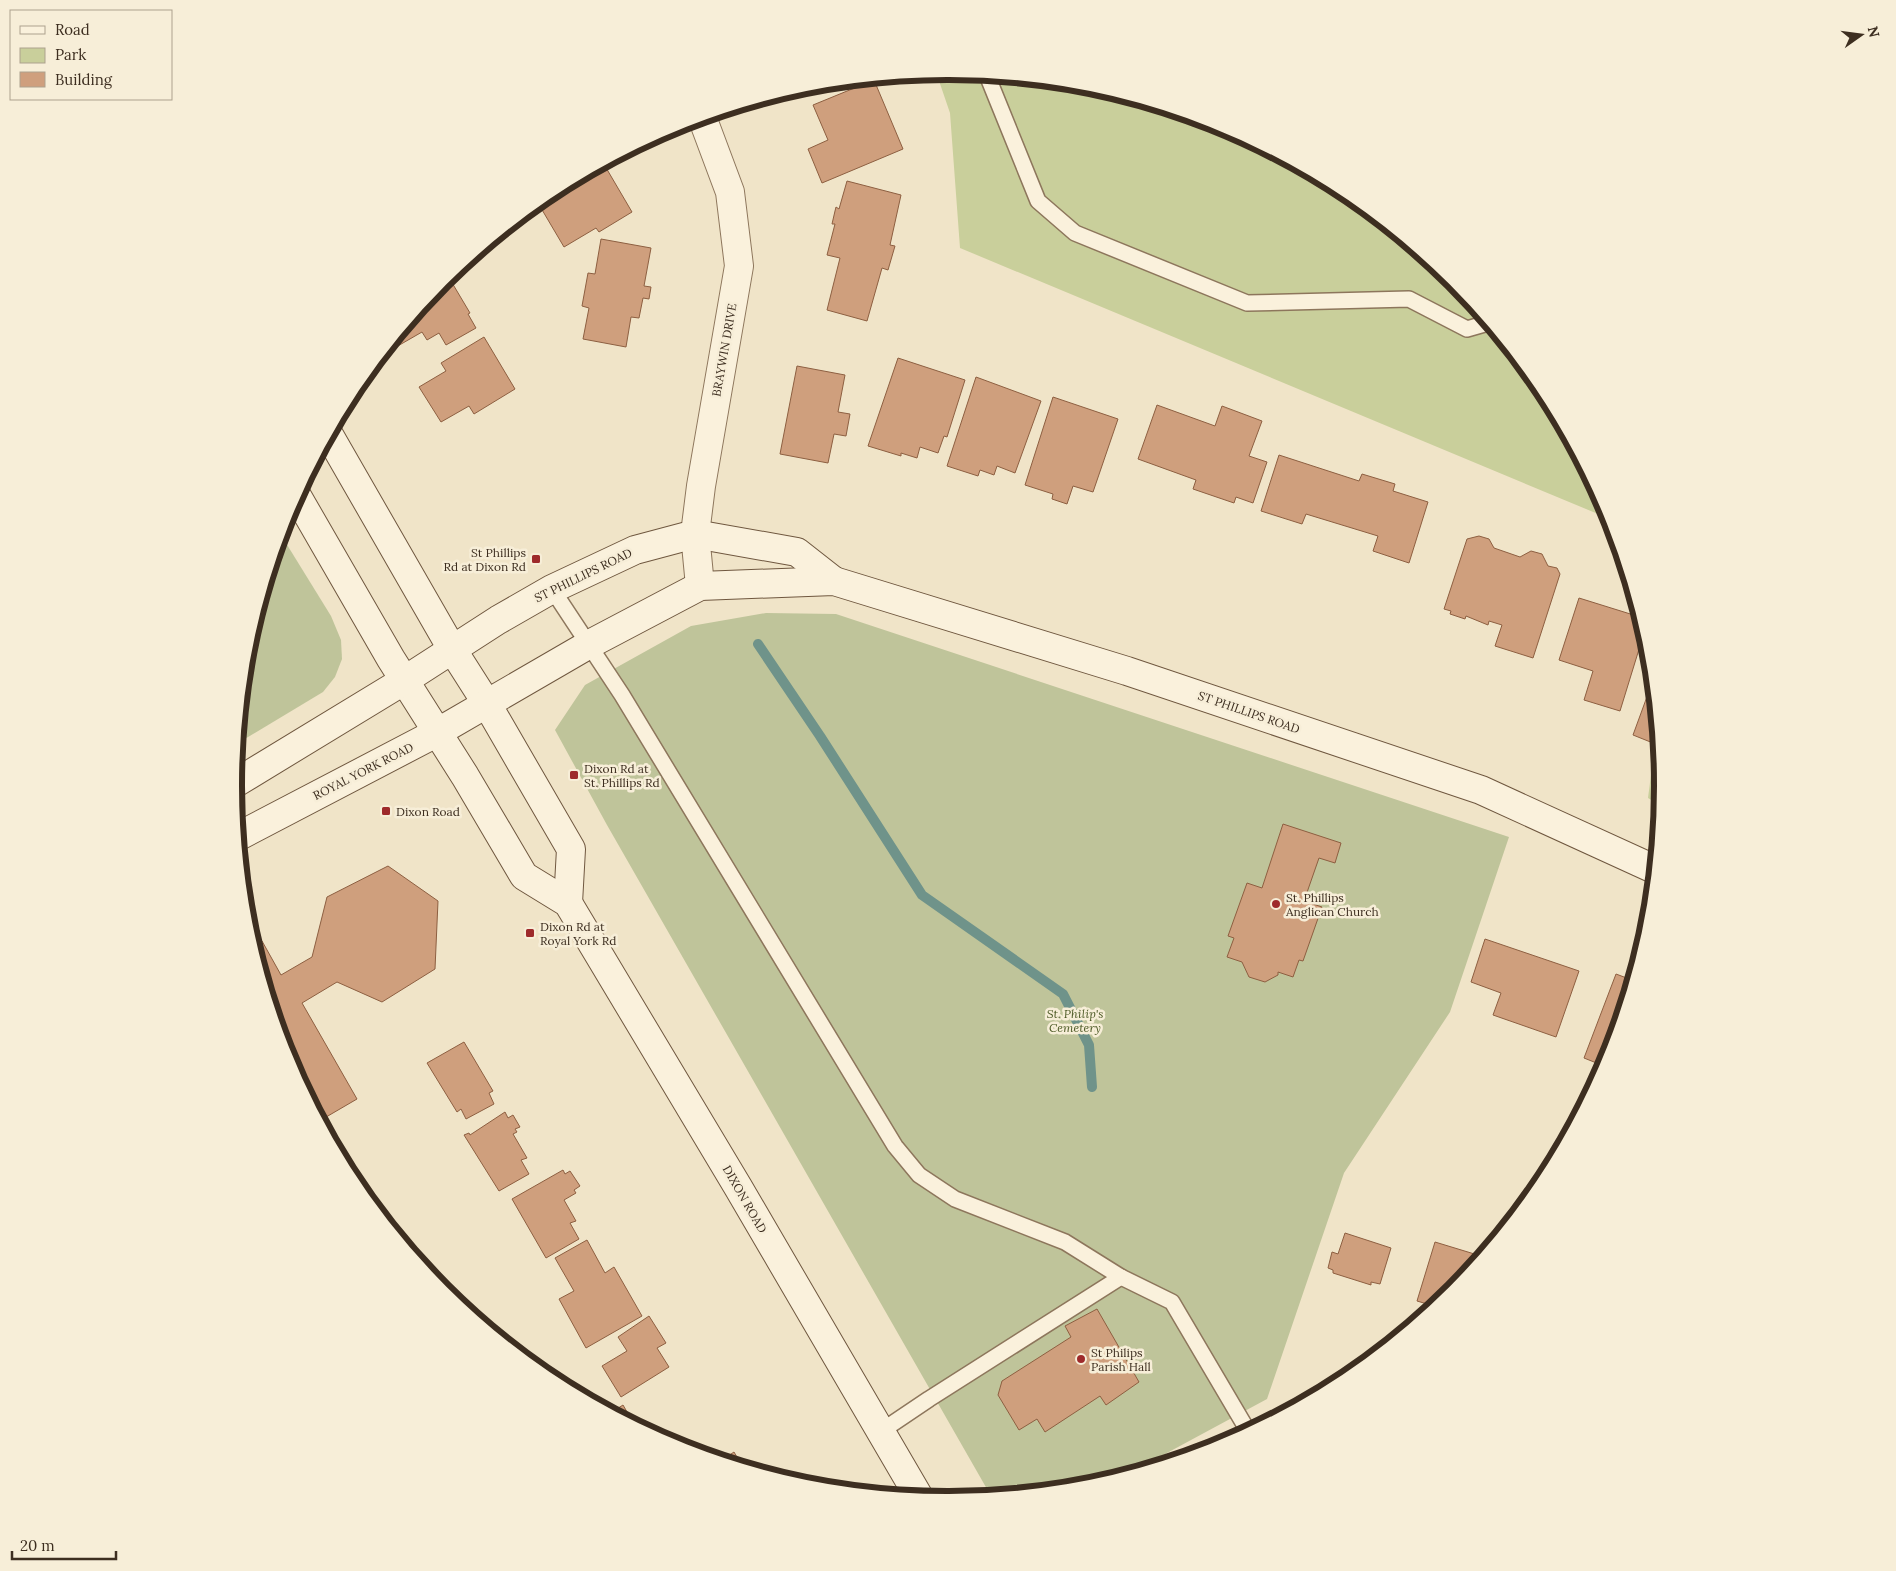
<svg xmlns="http://www.w3.org/2000/svg" width="1896" height="1571" viewBox="0 0 1896 1571" font-family="Lora,serif">
  <style>
    .green { fill: #c9cf9b }
    .cemetery { fill: #bfc49a }
    .lines { fill: none; stroke-linecap: round; stroke-linejoin: round }
    .stream { stroke: #6f938a; stroke-width: 10 }
    .building { fill: #cf9f7d; stroke: #8d5f41 }
    .lane-casing { stroke: #8d765c; stroke-width: 18 }
    .street-casing { stroke: #8d765c; stroke-width: 30 }
    .secondary-casing { stroke: #6f573f; stroke-width: 30 }
    .lane { stroke: #faf1dc; stroke-width: 15 }
    .street { stroke: #faf1dc; stroke-width: 28 }
    .secondary { stroke: #faf1dc; stroke-width: 28 }
    .poi-dot { fill: #9e2a2b; stroke: #f7eed8; stroke-width: 2 }
    .labels { text-anchor: middle; dominant-baseline: central; stroke-width: 5; stroke-linejoin: round; paint-order: stroke }
    .street-label { font-size: 12px; fill: #3d2e20; stroke: #f7eed8 }
    .poi-label { font-size: 12px; fill: #3d2e20; stroke: #f7eed8; text-anchor: start }
    .park-label { font-size: 12px; font-style: italic; fill: #4d5a26; stroke: #f7eed8 }
    .rim { fill: none; stroke: #3d2e20; stroke-width: 6 }
  </style>
  <rect width="100%" height="100%" fill="#f0e4c8"/>
  <!-- green -->
  <g class="green">
    <polygon points="948,71 1088,85 1222,126 1345,192 1453,281 1542,389 1610,519 960,248 950,113 936,72"/>
    <polygon points="1657,729 1662,786 1660,805 1648,798"/>
  </g>
  <!-- cemetery -->
  <g class="cemetery">
    <polygon points="281,535 331,616 341,640 342,659 335,677 323,692 238,743 248,646"/>
    <polygon points="766,613 836,614 1509,837 1450,1012 1344,1173 1267,1399 1128,1474 1087,1486 991,1496 607,825 555,730 585,685 691,626"/>
  </g>
  <g class="lines">
    <!-- stream -->
    <polyline class="stream" points="758,644 820,736 922,895 1063,994 1089,1045 1092,1087"/>
  </g>
  <!-- building -->
  <g class="building">
    <polygon points="874,80 903,149 822,183 808,149 828,140 813,105"/>
    <polygon points="605,166 632,212 599,232 596,228 564,247 538,203 551,191 572,180 575,184"/>
    <polygon points="847,181 901,195 890,245 895,246 888,270 882,268 867,321 827,310 840,258 827,255 835,224 832,224 835,211 836,207 839,209"/>
    <polygon points="601,239 651,248 644,286 651,287 649,299 643,298 639,318 631,317 626,347 583,339 589,308 582,306 588,273 595,274"/>
    <polygon points="448,276 470,313 468,314 476,328 446,345 439,333 427,340 422,332 396,347 393,341"/>
    <polygon points="484,337 515,389 474,414 469,406 441,422 419,387 446,371 441,363"/>
    <polygon points="898,358 965,380 947,437 944,436 938,453 920,447 917,458 901,453 901,456 868,446"/>
    <polygon points="797,366 845,375 838,412 850,414 846,436 834,434 828,463 780,454"/>
    <polygon points="976,377 1041,401 1015,473 997,466 994,475 980,470 978,476 947,466"/>
    <polygon points="1053,397 1118,419 1093,492 1073,486 1067,504 1052,499 1053,494 1025,485"/>
    <polygon points="1157,405 1215,426 1222,406 1262,421 1249,456 1267,462 1253,503 1236,497 1234,503 1193,489 1196,480 1138,459"/>
    <polygon points="1279,455 1359,481 1362,474 1395,484 1393,491 1428,502 1409,563 1373,551 1378,536 1306,514 1302,524 1261,511"/>
    <polygon points="1479,536 1489,539 1494,548 1520,557 1531,551 1542,554 1548,566 1557,568 1560,574 1533,658 1495,646 1502,625 1489,621 1488,625 1466,616 1465,619 1450,614 1451,611 1444,609 1467,539"/>
    <polygon points="1579,598 1640,617 1644,633 1620,711 1584,700 1593,671 1559,660"/>
    <polygon points="1652,683 1658,745 1633,735"/>
    <polygon points="1283,824 1341,843 1335,863 1319,858 1304,901 1322,907 1303,961 1299,960 1293,977 1278,972 1278,975 1265,982 1249,977 1242,962 1227,957 1234,938 1228,936 1247,883 1262,888"/>
    <polygon points="388,866 438,901 435,969 382,1002 337,982 302,1003 357,1099 321,1120 288,1059 254,946 262,941 281,975 312,957 327,897"/>
    <polygon points="1485,939 1579,971 1556,1037 1493,1015 1501,993 1471,982"/>
    <polygon points="1616,974 1632,980 1608,1059 1604,1066 1584,1058"/>
    <polygon points="464,1042 493,1091 489,1093 494,1104 466,1119 461,1109 457,1112 427,1063"/>
    <polygon points="505,1112 508,1118 513,1115 520,1127 515,1129 517,1132 513,1134 527,1158 521,1160 529,1174 499,1191 464,1135 469,1133 470,1135"/>
    <polygon points="563,1170 565,1174 570,1171 580,1186 574,1190 576,1193 564,1200 576,1221 570,1223 579,1239 546,1258 512,1199"/>
    <polygon points="1345,1233 1391,1248 1380,1284 1371,1282 1371,1285 1333,1273 1333,1270 1328,1268 1332,1252 1338,1254"/>
    <polygon points="587,1240 605,1273 614,1267 642,1316 586,1348 559,1299 574,1291 555,1258"/>
    <polygon points="1435,1242 1481,1256 1453,1291 1434,1306 1417,1301"/>
    <polygon points="1097,1309 1139,1382 1106,1405 1100,1396 1045,1432 1037,1419 1019,1430 998,1395 1002,1381 1071,1337 1065,1326"/>
    <polygon points="649,1316 666,1343 657,1348 669,1367 621,1397 602,1366 627,1351 618,1337"/>
    <polygon points="623,1405 634,1424 612,1412"/>
    <polygon points="734,1452 742,1466 722,1460"/>
  </g>
  <g class="lines">
    <defs>
      <g id="lane">
        <polyline points="987,75 1038,201 1075,233 1247,303 1409,299 1467,329 1488,323"/>
        <polyline points="552,589 622,695 895,1146 919,1175 955,1199 1065,1242 1121,1277 1172,1302 1248,1431"/>
        <polyline points="880,1432 929,1399 1121,1277"/>
      </g>
      <polyline id="street" points="700,586 695,534 701,486 739,266 730,192 702,117"/>
      <g id="secondary">
        <polyline points="329,435 452,649 487,704 571,849 568,903"/>
        <polyline points="297,496 391,659 465,776 524,876 568,903 738,1187 919,1497"/>
        <polyline points="234,784 405,680 498,620 552,589 635,550 695,534 797,552 834,581"/>
        <polyline points="239,836 438,732 588,645 700,586 834,581 1127,671 1481,790 1654,869"/>
      </g>
    </defs>
    <!-- lane casing -->
    <use href="#lane" class="lane-casing"/>
    <!-- street casing -->
    <use href="#street" class="street-casing"/>
    <!-- secondary casing -->
    <use href="#secondary" class="secondary-casing"/>
    <!-- lane -->
    <use href="#lane" class="lane"/>
    <!-- street -->
    <use href="#street" class="street"/>
    <!-- secondary -->
    <use href="#secondary" class="secondary"/>
  </g>
  <!-- markers -->
  <g class="poi-dot">
    <rect x="531" y="554" width="10" height="10" rx="2.5"/>
    <rect x="569" y="770" width="10" height="10" rx="2.5"/>
    <rect x="381" y="806" width="10" height="10" rx="2.5"/>
    <circle cx="1276" cy="904" r="5"/>
    <rect x="525" y="928" width="10" height="10" rx="2.5"/>
    <circle cx="1081" cy="1359" r="5"/>
  </g>
  <g class="labels">
    <!-- street labels -->
    <g class="street-label">
      <text transform="translate(724 350) rotate(-80)">BRAYWIN DRIVE</text>
      <text transform="translate(583 575) rotate(-26)">ST PHILLIPS ROAD</text>
      <text transform="translate(1249 712) rotate(19)">ST PHILLIPS ROAD</text>
      <text transform="translate(363 771) rotate(-27)">ROYAL YORK ROAD</text>
      <text transform="translate(745 1199) rotate(60)">DIXON ROAD</text>
    </g>
    <!-- poi labels -->
    <g class="poi-label">
      <text x="526" y="552" text-anchor="end">St Phillips<tspan x="526" dy="14">Rd at Dixon Rd</tspan></text>
      <text x="584" y="768">Dixon Rd at<tspan x="584" dy="14">St. Phillips Rd</tspan></text>
      <text x="396" y="811">Dixon Road</text>
      <text x="1286" y="897">St. Phillips<tspan x="1286" dy="14">Anglican Church</tspan></text>
      <text x="540" y="926">Dixon Rd at<tspan x="540" dy="14">Royal York Rd</tspan></text>
      <text x="1091" y="1352">St Philips<tspan x="1091" dy="14">Parish Hall</tspan></text>
    </g>
    <!-- park labels -->
    <g class="park-label">
      <text x="1075" y="1013">St. Philip's<tspan x="1075" dy="14">Cemetery</tspan></text>
    </g>
  </g>
  <!-- crop -->
  <path d="M0 0H1896V1571H0ZM947 80H949A705 705 0 0 1 1654 785V786A705 705 0 0 1 949 1491H947A705 705 0 0 1 242 786V785A705 705 0 0 1 947 80Z" fill="#f7eed8" fill-rule="evenodd"/>
  <path class="rim" d="M947 80H949A705 705 0 0 1 1654 785V786A705 705 0 0 1 949 1491H947A705 705 0 0 1 242 786V785A705 705 0 0 1 947 80Z"/>
  <!-- legend -->
  <rect x="10" y="10" width="162" height="90" fill="#f7eed8" stroke="#ada18e"/>
  <rect x="20" y="26" width="25" height="8" fill="#faf1dc" stroke="#ada18e"/>
  <text x="55" y="35" font-size="15" fill="#3d2e20">Road</text>
  <rect x="20" y="48" width="25" height="15" fill="#c9cf9b" stroke="#ada18e"/>
  <text x="55" y="60" font-size="15" fill="#3d2e20">Park</text>
  <rect x="20" y="72" width="25" height="15" fill="#cf9f7d" stroke="#ada18e"/>
  <text x="55" y="85" font-size="15" fill="#3d2e20">Building</text>
  <!-- north arrow -->
  <g transform="translate(1861 35) rotate(76)" stroke="#f7eed8" stroke-width="4" paint-order="stroke">
  <path d="M0-4L9 19L0 12L-9 19Z" fill="#3d2e20"/>
  <text y="-8" font-size="14" font-weight="bold" text-anchor="middle" fill="#3d2e20">N</text>
  </g>
  <!-- scale -->
  <path d="M12 1551v8h104v-8" fill="none" stroke="#3d2e20" stroke-width="2.5"/>
  <text x="20" y="1551" font-size="15" fill="#3d2e20" stroke="#f7eed8" stroke-width="4" paint-order="stroke">20 m</text>
</svg>
